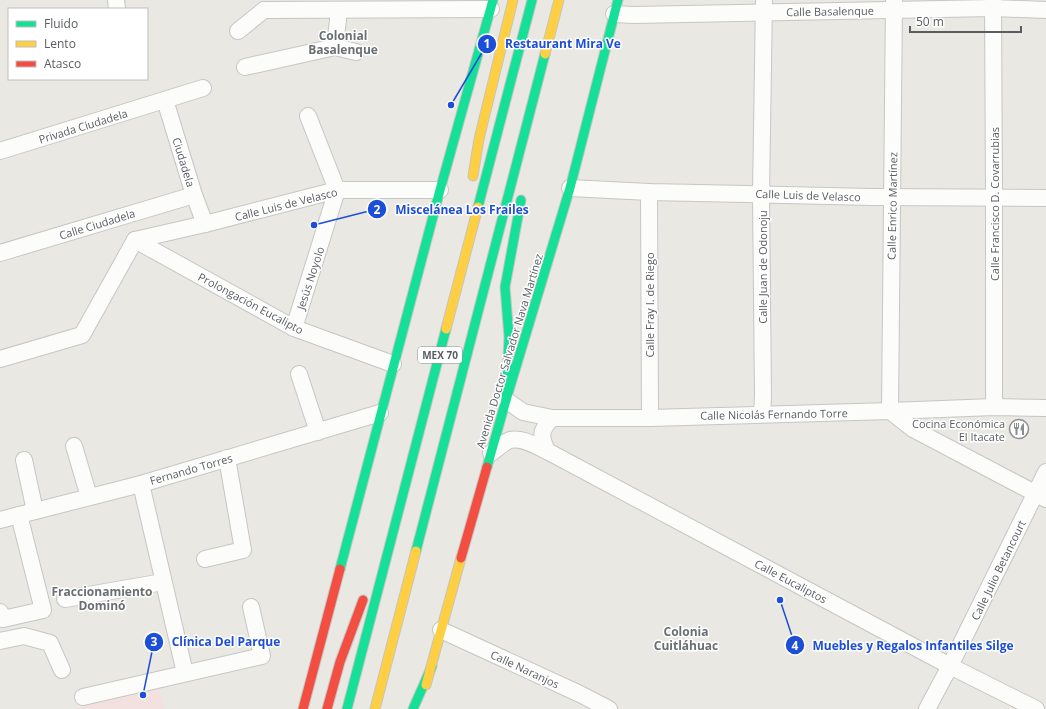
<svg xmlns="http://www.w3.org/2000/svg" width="1046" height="709" viewBox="0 0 1046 709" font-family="'Open Sans',sans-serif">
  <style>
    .medical { fill: #f2e1df }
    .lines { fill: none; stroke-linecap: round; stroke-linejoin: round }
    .street-casing { stroke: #c6c6c5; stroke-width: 18 }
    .fast-casing { stroke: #c5c5c3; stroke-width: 11 }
    .slow-casing { stroke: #c5c5c3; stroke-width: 11 }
    .jam-casing { stroke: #c5c5c3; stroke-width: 11 }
    .street { stroke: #fcfcfb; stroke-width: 16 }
    .fast { stroke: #16e098; stroke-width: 9 }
    .slow { stroke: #ffcf43; stroke-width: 9 }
    .jam { stroke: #f24e42; stroke-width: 9 }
    .labels { text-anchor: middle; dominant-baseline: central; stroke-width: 3; stroke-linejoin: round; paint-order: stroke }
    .shield { fill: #fff; stroke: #8b8e90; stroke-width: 1 }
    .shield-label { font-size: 10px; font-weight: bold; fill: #595d61 }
    .street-label { font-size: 11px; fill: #595d61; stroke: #fff }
    .poi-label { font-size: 11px; fill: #595d61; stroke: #fff; text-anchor: end }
    .neighbourhood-label { font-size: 12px; font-weight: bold; fill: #6a6f73; stroke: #fff }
    .leader { fill: none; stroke: #1d4ed8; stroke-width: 1.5 }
    .callout-dot { fill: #1d4ed8; stroke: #fff; stroke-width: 1.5 }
    .mark-label { font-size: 12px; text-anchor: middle; font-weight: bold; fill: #fff }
    .callout-label { font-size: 12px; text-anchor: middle; font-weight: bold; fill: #1d4ed8; stroke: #fff; stroke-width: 3; stroke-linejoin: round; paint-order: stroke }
  </style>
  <rect width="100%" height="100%" fill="#e9e8e3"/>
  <!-- medical -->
  <polygon class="medical" points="159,687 164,709 74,709 93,704"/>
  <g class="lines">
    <defs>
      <g id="street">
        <polyline points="116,0 117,9"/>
        <polyline points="894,0 890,411 913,429 1046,499"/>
        <polyline points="993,0 994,197 994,407"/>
        <polyline points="264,10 491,9"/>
        <polyline points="614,14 633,15 993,8 1046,10"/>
        <polyline points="238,31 264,10"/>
        <polyline points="335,47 339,10"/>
        <polyline points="245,67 335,47 356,52"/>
        <polyline points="165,100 194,195 205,224"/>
        <polyline points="0,151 203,88"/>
        <polyline points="570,188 649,192 746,194 872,197 1046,198"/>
        <polyline points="649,192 650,418"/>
        <polyline points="135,240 205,224 337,190 440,190"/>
        <polyline points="135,240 294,328 393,364"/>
        <polyline points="0,253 194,195"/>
        <polyline points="294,328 337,190 308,116"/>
        <polyline points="0,359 82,335 135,240"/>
        <polyline points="299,374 318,432"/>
        <polyline points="506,400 523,412 552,418 650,418 890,411 994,407 1046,408"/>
        <polyline points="762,414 763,396 761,194 764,0"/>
        <polyline points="74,446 89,497"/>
        <path d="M 547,451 C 540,435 540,431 552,418"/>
        <path d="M 491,453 C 497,449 504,442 510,440 C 522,437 536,446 547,451 L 950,666 L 1036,709"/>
        <polyline points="24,460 35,511"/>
        <polyline points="141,484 185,673"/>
        <polyline points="0,520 141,484 380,413"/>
        <polyline points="205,559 243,550 227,458"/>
        <polyline points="65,599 163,582"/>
        <polyline points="0,612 3,619 43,610 19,515"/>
        <polyline points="441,630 580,694 609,709"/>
        <polyline points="0,641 24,636 50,643 62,670"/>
        <polyline points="83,697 262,656 251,607"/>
        <polyline points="927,709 950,666 1046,472"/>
      </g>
      <g id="fast">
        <polyline points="478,207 532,0"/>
        <polyline points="506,400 509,337 505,287 521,200"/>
        <polyline points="487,467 506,400 570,188 618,0"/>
        <polyline points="416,551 545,54"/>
        <polyline points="340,569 440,190 493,0"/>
        <polyline points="347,709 446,329"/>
        <polyline points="413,709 432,666"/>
      </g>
      <g id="slow">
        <polyline points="545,54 559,0"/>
        <polyline points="473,176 479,139 513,0"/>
        <polyline points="446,329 478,207"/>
        <polyline points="426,685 461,558"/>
        <polyline points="375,709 416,551"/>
      </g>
      <g id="jam">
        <polyline points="461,558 487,467"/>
        <polyline points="303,709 340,569"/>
        <polyline points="327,709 340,662 363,600"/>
      </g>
    </defs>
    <!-- street casing -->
    <use href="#street" class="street-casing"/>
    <!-- fast casing -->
    <use href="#fast" class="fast-casing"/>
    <!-- slow casing -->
    <use href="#slow" class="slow-casing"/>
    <!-- jam casing -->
    <use href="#jam" class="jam-casing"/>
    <!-- street -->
    <use href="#street" class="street"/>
    <!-- fast -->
    <use href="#fast" class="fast"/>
    <!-- slow -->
    <use href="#slow" class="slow"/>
    <!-- jam -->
    <use href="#jam" class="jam"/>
  </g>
  <!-- icons -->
  <defs>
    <symbol id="restaurant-ring" viewBox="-11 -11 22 22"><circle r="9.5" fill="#fff" stroke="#8b8e8e" stroke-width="1.5"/><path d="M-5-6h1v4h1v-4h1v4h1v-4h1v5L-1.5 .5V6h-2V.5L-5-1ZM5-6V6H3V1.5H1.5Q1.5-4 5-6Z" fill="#8b8e8e"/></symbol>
  </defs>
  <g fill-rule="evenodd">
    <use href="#restaurant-ring" x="1008" y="418" width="22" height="22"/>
  </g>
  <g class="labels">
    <!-- shield labels -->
    <rect class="shield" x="418" y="347" width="44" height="16" rx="3"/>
    <g class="shield-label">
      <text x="440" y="355">MEX 70</text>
    </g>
    <!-- street labels -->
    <g class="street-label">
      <text transform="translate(830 11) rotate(-1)">Calle Basalenque</text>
      <text transform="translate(83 126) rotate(-17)">Privada Ciudadela</text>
      <text transform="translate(184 162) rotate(73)">Ciudadela</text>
      <text transform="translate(808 195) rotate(2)">Calle Luis de Velasco</text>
      <text transform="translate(286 204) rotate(-14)">Calle Luis de Velasco</text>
      <text transform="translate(994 204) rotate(-90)">Calle Francisco D. Covarrubias</text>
      <text transform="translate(892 206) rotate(-89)">Calle Enrico Martínez</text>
      <text transform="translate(97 224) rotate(-17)">Calle Ciudadela</text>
      <text transform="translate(762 267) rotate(-90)">Calle Juan de Odonoju</text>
      <text transform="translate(310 278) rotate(-72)">Jesús Noyolo</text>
      <text transform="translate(251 303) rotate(28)">Prolongación Eucalipto</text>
      <text transform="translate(649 305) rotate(-90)">Calle Fray I. de Riego</text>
      <text transform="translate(509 351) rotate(-73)">Avenida Doctor Salvador Nava Martínez</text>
      <text transform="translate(774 414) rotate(-1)">Calle Nicolás Fernando Torre</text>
      <text transform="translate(191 469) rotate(-16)">Fernando Torres</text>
      <text transform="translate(998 570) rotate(-64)">Calle Julio Betancourt</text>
      <text transform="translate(791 581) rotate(28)">Calle Eucaliptos</text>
      <text transform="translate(525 669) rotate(25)">Calle Naranjos</text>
    </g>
    <!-- poi labels -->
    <g class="poi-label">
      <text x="1005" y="423">Cocina Económica<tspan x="1005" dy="13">El Itacate</tspan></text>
    </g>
    <!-- neighbourhood labels -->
    <g class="neighbourhood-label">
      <text x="343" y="35">Colonial<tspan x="343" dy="14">Basalenque</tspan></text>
      <text x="102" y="591">Fraccionamiento<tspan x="102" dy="14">Dominó</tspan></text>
      <text x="686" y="631">Colonia<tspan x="686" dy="14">Cuitláhuac</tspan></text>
    </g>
  </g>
  <!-- callouts -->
  <path class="leader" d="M451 105L487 44M314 225L377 209M143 695L154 642M780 600L795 645"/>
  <g class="callout-dot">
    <circle cx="451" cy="105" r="4"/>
    <circle cx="314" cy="225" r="4"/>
    <circle cx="143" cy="695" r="4"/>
    <circle cx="780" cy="600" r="4"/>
    <circle cx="487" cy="44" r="10"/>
    <circle cx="377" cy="209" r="10"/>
    <circle cx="154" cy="642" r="10"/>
    <circle cx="795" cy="645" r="10"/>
  </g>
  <g class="mark-label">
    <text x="487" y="48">1</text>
    <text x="377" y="214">2</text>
    <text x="154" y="646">3</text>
    <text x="795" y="650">4</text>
  </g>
  <g class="callout-label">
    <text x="563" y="48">Restaurant Mira Ve</text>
    <text x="462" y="214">Miscelánea Los Frailes</text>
    <text x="226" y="646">Clínica Del Parque</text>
    <text x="913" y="650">Muebles y Regalos Infantiles Silge</text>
  </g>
  <!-- legend -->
  <rect x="8" y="8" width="140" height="72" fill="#ffffff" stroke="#bdbec0"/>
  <rect x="16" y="21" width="20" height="6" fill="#16e098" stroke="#bdbec0"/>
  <text x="44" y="28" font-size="12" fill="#595d61">Fluido</text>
  <rect x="16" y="41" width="20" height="6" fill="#ffcf43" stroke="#bdbec0"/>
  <text x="44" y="48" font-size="12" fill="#595d61">Lento</text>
  <rect x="16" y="61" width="20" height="6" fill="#f24e42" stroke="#bdbec0"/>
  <text x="44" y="68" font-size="12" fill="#595d61">Atasco</text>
  <!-- scale -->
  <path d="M910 26v6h111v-6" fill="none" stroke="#595d61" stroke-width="2"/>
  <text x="916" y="26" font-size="12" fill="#595d61" stroke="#ffffff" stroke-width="3" paint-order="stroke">50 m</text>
</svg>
